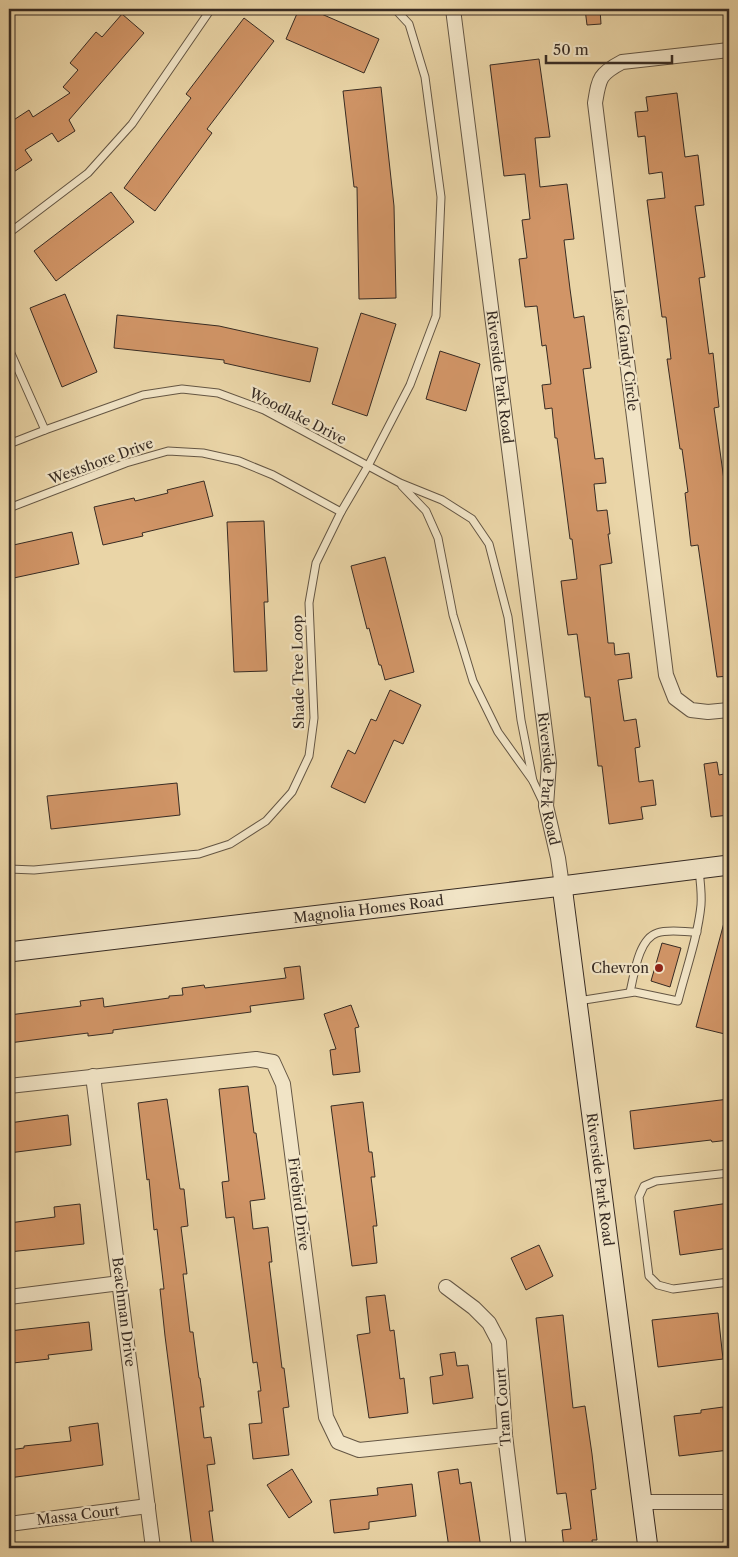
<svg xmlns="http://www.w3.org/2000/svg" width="738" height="1557" viewBox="0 0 738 1557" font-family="'Libre Caslon Text',serif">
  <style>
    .building { fill: #d19567; stroke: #372b23 }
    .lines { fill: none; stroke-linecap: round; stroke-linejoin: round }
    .lane-casing { stroke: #645644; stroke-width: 9 }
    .street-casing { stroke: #645644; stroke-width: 16 }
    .secondary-casing { stroke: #372b23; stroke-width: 21 }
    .lane { stroke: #f1e4c6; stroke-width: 7 }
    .street { stroke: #f1e4c6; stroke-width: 14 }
    .secondary { stroke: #f1e4c6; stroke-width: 19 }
    .poi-dot { fill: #8f2418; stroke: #f1e4c6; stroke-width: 2 }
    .labels { text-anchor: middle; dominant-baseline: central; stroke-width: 4.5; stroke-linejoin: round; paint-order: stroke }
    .street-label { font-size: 14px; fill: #372b23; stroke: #f1e4c6 }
    .poi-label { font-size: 14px; fill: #372b23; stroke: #f1e4c6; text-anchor: end }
  </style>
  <rect width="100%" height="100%" fill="#ead5a7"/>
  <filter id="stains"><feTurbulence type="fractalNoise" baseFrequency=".004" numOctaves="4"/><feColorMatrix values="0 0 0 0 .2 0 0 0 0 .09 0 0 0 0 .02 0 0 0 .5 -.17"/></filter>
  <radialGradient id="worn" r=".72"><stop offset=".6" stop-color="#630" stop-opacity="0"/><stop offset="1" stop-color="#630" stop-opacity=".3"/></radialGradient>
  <!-- building -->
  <g class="building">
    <polygon points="299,9 310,9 379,39 364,73 286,39"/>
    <polygon points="585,9 600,9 601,24 587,25"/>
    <polygon points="122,14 144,33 69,120 75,131 58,142 52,133 25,150 32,160 9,175 9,123 29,110 33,117 70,93 63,87 78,70 70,63 96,32 102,37"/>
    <polygon points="244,18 274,41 207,129 212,133 155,211 124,188 191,98 186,94"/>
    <polygon points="539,59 550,137 535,138 540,187 567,184 574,239 564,240 570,289 574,318 584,316 591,368 583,369 595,459 603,458 606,483 594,484 597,511 607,510 610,534 608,534 612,563 600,565 608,643 614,643 615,655 629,653 632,678 618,680 622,708 624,721 636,719 640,747 635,748 639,782 653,780 656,805 641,807 643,819 609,824 602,766 598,766 590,697 585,697 577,634 568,635 564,605 561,581 577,579 572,539 570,539 557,438 555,438 552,408 545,409 542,385 551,384 546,345 542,346 537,306 525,307 519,259 527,258 522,220 530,219 525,174 504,176 490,65"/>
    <polygon points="381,87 394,206 396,298 359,299 357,187 354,187 343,91"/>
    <polygon points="677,93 685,157 698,155 704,205 695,206 705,277 699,278 709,354 713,353 719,407 714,408 729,516 729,676 717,677 698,545 691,546 685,493 688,492 682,449 680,449 667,359 671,359 666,317 662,317 647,200 665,198 662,172 649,174 645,136 638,137 635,112 648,111 646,97"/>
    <polygon points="111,192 134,222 56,281 34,251"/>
    <polygon points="65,294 97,372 62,387 30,308"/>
    <polygon points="361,313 396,324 367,416 332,404"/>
    <polygon points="117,315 219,326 318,348 310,382 224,363 224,360 114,348"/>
    <polygon points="440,351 480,364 466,411 426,399"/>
    <polygon points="204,481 213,516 142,533 143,536 103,545 94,507 134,498 135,501 168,493 167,490"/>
    <polygon points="264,521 268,602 264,602 267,671 234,672 227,522"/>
    <polygon points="72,532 79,564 9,579 9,546"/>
    <polygon points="385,557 414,672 385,680 381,665 379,665 369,628 367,629 351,566"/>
    <polygon points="390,690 421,705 403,744 394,740 365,803 331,787 348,750 355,754 371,719 376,721"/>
    <polygon points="717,762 719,775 729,773 729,815 711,817 704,764"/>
    <polygon points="177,783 180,815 51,829 47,796"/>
    <polygon points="725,919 729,920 729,1035 696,1027"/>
    <polygon points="662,943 681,948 670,987 651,981"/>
    <polygon points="300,966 304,999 250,1006 251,1012 113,1030 113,1033 88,1036 88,1033 9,1043 9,1015 81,1006 80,1001 103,998 104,1007 169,998 169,996 183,995 182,988 204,985 205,988 286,978 284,968"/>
    <polygon points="351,1005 359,1027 355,1028 360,1072 333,1075 330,1050 336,1049 324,1014"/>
    <polygon points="248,1086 254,1133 256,1133 265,1199 250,1201 253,1229 268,1227 272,1262 269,1262 282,1368 284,1368 289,1407 283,1408 289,1455 253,1459 249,1424 262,1423 258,1391 261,1391 257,1362 253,1363 234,1217 226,1218 222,1182 229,1181 219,1089"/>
    <polygon points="167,1099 180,1189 184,1189 188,1226 181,1227 187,1274 183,1274 190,1332 193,1332 199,1378 200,1378 204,1407 200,1407 204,1438 211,1437 215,1464 207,1465 213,1511 209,1511 214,1548 192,1548 165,1336 160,1289 164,1289 157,1229 154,1230 149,1179 147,1180 138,1103"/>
    <polygon points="729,1099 729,1140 712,1142 711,1140 634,1149 630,1111"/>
    <polygon points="363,1102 369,1152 372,1152 375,1177 371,1177 377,1226 373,1226 377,1263 352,1266 331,1106"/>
    <polygon points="68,1115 71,1145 9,1153 9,1123"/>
    <polygon points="729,1203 729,1248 680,1255 674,1211"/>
    <polygon points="80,1204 84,1244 9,1252 9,1223 55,1217 54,1207"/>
    <polygon points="539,1245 553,1276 526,1290 511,1258"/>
    <polygon points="385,1295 390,1331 394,1330 400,1379 404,1378 408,1413 369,1418 357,1335 370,1333 366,1297"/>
    <polygon points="718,1313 723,1359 658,1367 652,1320"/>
    <polygon points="563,1315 573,1408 585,1406 592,1454 596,1489 591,1490 597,1540 592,1540 593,1548 564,1548 562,1530 571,1529 566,1493 557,1494 536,1318"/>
    <polygon points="89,1322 92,1350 48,1355 49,1359 13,1363 9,1331"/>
    <polygon points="455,1352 457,1366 468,1365 473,1398 433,1404 430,1377 443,1375 440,1354"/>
    <polygon points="723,1407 729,1450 679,1456 674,1416 701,1413 701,1410"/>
    <polygon points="98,1423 103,1465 9,1478 9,1450 24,1448 24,1446 71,1441 69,1427"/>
    <polygon points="292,1469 312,1502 289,1518 267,1485"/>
    <polygon points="458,1469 460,1484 471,1482 481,1548 449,1548 438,1472"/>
    <polygon points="412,1484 416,1516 369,1522 369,1529 334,1533 330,1500 378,1495 377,1488"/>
  </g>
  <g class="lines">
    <defs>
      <g id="lane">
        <polyline points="9,233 88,173 132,124 211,9"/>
        <polyline points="9,349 45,430"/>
        <polyline points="9,444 45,430 143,395 182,389 218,393 264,410 400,483 442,500 472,519 489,544 508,617 521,720 533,781"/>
        <polyline points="402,486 426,511 438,538 453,615 473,681 498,732 533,781 543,802"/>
        <polyline points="9,508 126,463 168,451 203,453 239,461 273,475 341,512"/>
        <polyline points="9,869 34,870 199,854 230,844 266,821 292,792 309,756 314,718 309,603 316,563 341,512 368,466 410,385 436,316 441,197 425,77 409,24 395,9"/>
        <path d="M 630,992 C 634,976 638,939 657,933 C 668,929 684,932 697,932"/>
        <path d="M 578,1001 L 635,992 L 678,1001 C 686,969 698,937 701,905 C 702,893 700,881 699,869"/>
        <polyline points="729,1173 656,1181 644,1186 639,1197 649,1276 658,1285 673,1289 729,1282"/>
      </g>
      <g id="street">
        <path id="s1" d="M 453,9 L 549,763 L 546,806 L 558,858 L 562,886"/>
        <path d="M 729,50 L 622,62 C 599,74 599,79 595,103 L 666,675 L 675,698 L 691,710 L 708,712 L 729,710"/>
        <polyline points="93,1076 153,1548"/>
        <polyline points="9,1086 256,1059 273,1062 283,1084 326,1417 338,1442 359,1450 505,1435"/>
        <polyline points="446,1287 474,1308 489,1323 499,1342 505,1435 519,1548"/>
        <polyline points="9,1297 120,1283"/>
        <polyline points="642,1502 729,1502"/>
        <polyline points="9,1524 148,1506"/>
      </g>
      <g id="secondary">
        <path id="s2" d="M 562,886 L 648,1548"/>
        <path id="s3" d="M 9,952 L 562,886 L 729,865"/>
      </g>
    </defs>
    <!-- lane casing -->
    <use href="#lane" class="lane-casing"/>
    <!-- street casing -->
    <use href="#street" class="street-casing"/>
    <!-- secondary casing -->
    <use href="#secondary" class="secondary-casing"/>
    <!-- lane -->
    <use href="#lane" class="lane"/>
    <!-- street -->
    <use href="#street" class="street"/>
    <!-- secondary -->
    <use href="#secondary" class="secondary"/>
  </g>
  <!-- markers -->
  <circle class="poi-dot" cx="659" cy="968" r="5"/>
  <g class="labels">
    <!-- street labels -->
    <g class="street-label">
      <text transform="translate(626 350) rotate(83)">Lake Gandy Circle</text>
      <text stroke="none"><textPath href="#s1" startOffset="371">Riverside Park Road</textPath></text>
      <text transform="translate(298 416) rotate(27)">Woodlake Drive</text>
      <text transform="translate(101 461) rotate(-20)">Westshore Drive</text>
      <text transform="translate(298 672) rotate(-91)">Shade Tree Loop</text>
      <text stroke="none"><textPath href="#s1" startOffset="776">Riverside Park Road</textPath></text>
      <text stroke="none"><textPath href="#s3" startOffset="362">Magnolia Homes Road</textPath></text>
      <text stroke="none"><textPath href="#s2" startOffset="296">Riverside Park Road</textPath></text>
      <text transform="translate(299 1204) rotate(83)">Firebird Drive</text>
      <text transform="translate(124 1312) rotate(83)">Beachman Drive</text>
      <text transform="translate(503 1407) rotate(-94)">Tram Court</text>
      <text transform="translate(78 1515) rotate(-7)">Massa Court</text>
    </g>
    <!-- poi labels -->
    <g class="poi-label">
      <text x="649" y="968">Chevron</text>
    </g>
  </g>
  <!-- margin -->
  <rect width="738" height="1557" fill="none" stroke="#ead5a7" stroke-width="30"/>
  <rect x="10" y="10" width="718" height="1537" fill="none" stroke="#372b23" stroke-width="2.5"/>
  <rect x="15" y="15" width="708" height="1527" fill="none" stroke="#372b23"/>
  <!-- scale -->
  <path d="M546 55v8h126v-8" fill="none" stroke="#372b23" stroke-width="2.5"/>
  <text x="553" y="55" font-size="15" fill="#372b23" stroke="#f1e4c6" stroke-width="4" paint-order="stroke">50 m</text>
  <rect width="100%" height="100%" filter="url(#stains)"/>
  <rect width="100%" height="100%" fill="url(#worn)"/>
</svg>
